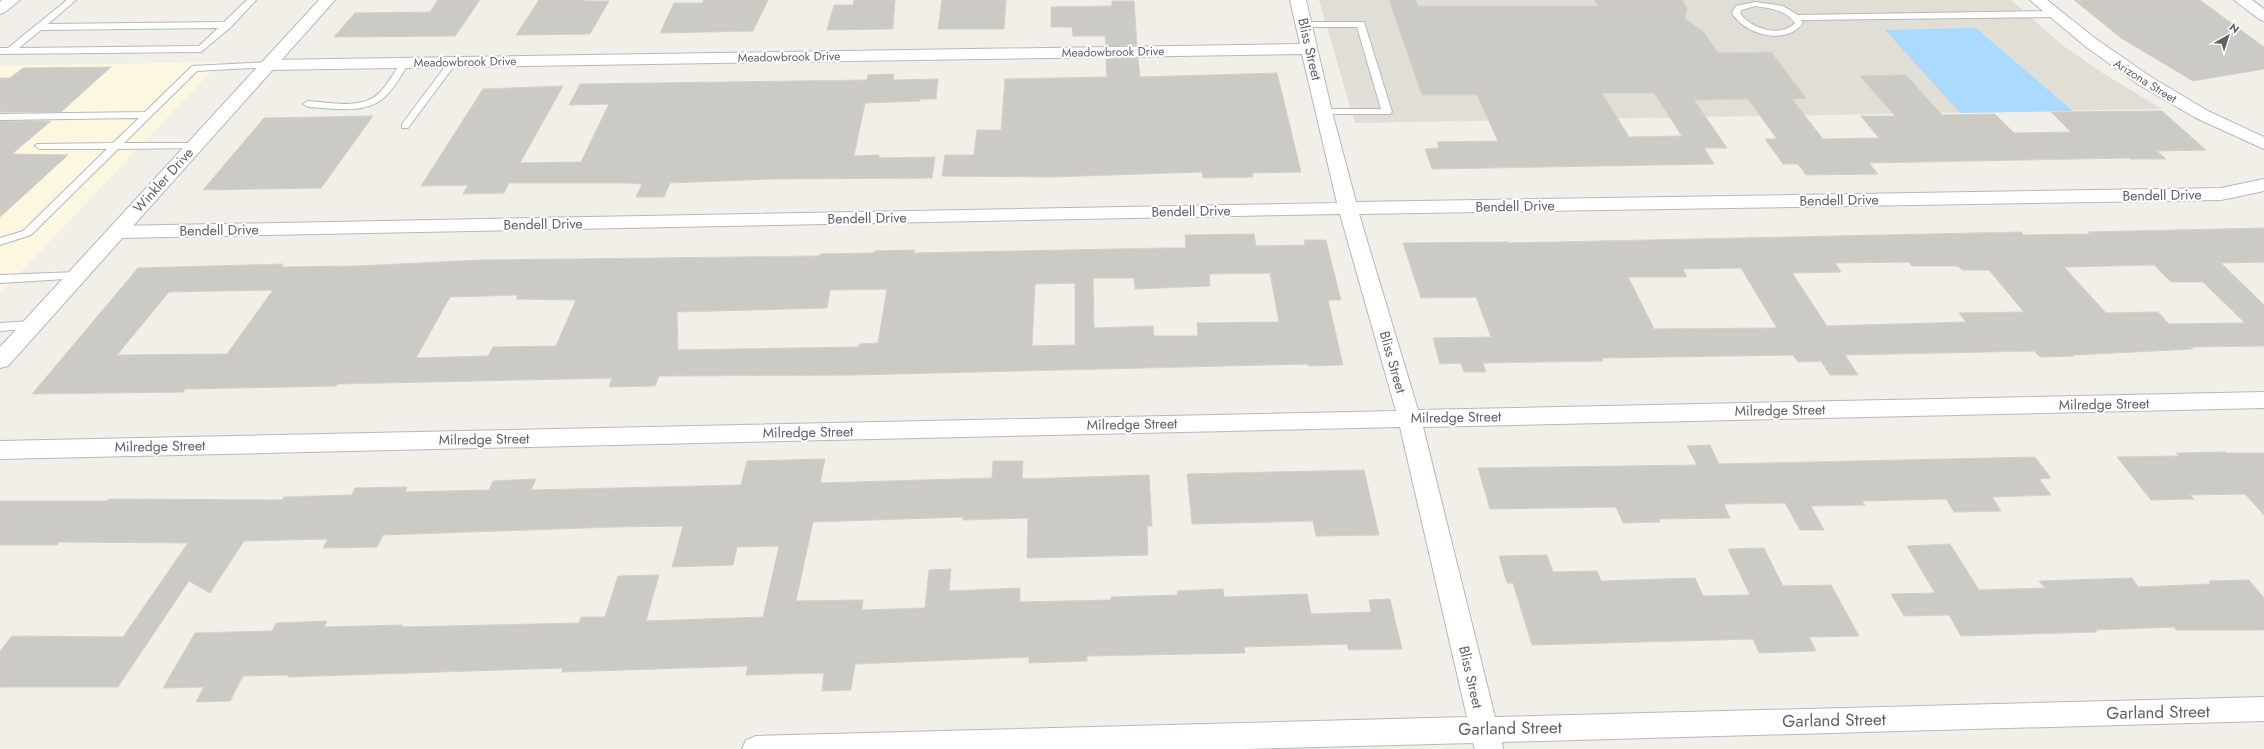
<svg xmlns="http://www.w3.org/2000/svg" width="2264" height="749" viewBox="0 0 2264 749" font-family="Jost,sans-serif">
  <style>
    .commercial { fill: #fef7e0 }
    .education { fill: #e1ded6 }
    .water { fill: #aadaff }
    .building { fill: #cccac5; stroke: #d6d1c6; fill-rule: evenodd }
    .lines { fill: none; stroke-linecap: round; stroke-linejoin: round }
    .service-casing { stroke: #b5b8bc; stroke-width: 2 }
    .minor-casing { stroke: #b5b8bc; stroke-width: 2 }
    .tertiary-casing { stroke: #b5b8bc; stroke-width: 2 }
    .secondary-casing { stroke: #b6babf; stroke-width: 2 }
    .service { fill: #fff; fill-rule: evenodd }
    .minor { fill: #fff; fill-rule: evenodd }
    .tertiary { fill: #fff; fill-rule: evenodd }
    .secondary { fill: #fff; fill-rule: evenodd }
    .labels { text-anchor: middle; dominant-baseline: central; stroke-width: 4; stroke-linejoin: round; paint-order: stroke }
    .far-street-label { font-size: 12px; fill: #5f6368; stroke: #fff }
    .street-label { font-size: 14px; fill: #5f6368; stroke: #fff }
    .near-street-label { font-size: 17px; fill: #5f6368; stroke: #fff }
  </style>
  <rect width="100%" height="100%" fill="#f1efe8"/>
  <!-- commercial -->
  <polygon class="commercial" points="219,62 219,63 0,294 0,66"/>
  <!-- education -->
  <polygon class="education" points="1319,0 2011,0 2062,45 2101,72 2162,109 1355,123"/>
  <!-- water -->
  <polygon class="water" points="1976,28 2073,111 1960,113 1885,30"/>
  <!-- building -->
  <g class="building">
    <polygon points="438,0 480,0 455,36 334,37 355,13 430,12"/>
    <polygon points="539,0 585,0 584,1 609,1 590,34 516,35"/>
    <polygon points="704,0 768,0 753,31 660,33 674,3 702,3"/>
    <polygon points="854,0 895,0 893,29 827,30 834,5 853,5"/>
    <polygon points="942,0 1006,0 1004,29 938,29"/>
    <path d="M 1389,0 L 1416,0 L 1418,6 L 1598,6 L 1594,0 L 1682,0 L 1687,8 L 1685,19 L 1703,31 L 1718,53 L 1771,52 L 1806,98 L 1792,99 L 1823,139 L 1879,138 L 1861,116 L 1895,116 L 1860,76 L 1906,75 L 1942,115 L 1995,114 L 2014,133 L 2071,132 L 2051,112 L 2162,111 L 2206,150 L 2157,151 L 2166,159 L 2130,159 L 2129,158 L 1869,163 L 1878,174 L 1806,175 L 1798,164 L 1783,164 L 1765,139 L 1777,139 L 1748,99 L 1694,100 L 1727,148 L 1704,148 L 1714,164 L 1432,169 L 1425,149 L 1439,148 L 1437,142 L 1498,141 L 1477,95 L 1422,95 ZM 1602,93 L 1654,93 L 1682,136 L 1629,137 Z"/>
    <polygon points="2074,0 2200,0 2264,47 2264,69 2193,81 2121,38"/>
    <polygon points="1112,1 1134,1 1137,45 1106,46 1105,36 1073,36 1072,27 1051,27 1051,7 1112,6"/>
    <polygon points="1138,58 1140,77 1277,73 1301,172 1252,173 1253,177 1203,178 1202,172 1052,177 942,176 945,155 974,155 977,130 1001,130 1005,79 1107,77 1106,59"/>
    <polygon points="111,67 61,112 0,112 0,78 10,78 23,68"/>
    <polygon points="894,74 893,80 938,79 936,99 920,99 920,101 865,103 854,156 879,155 879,158 935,157 932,178 772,179 670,183 664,197 636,197 642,184 627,183 509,183 504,193 463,194 468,185 421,186 483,89 563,86 520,163 581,162 609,104 569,105 580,84 867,80 868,75"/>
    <polygon points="373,116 321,188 203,190 264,118"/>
    <polygon points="0,121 51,121 12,154 68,155 0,217"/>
    <path d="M 2264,228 L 2264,262 L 2221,263 L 2264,305 L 2264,346 L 2190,347 L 2193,349 L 2073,355 L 2074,356 L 2040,357 L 2034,351 L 1845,355 L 1858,375 L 1830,375 L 1821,361 L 1798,362 L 1793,355 L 1602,358 L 1603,361 L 1483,363 L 1486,372 L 1464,372 L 1461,363 L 1440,364 L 1433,338 L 1491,337 L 1476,297 L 1421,298 L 1403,243 L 1507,242 L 1508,243 L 2021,232 L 2023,235 L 2090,234 L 2088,232 ZM 1909,262 L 1912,266 L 1958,266 L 1962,270 L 1989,270 L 2024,312 L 1959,313 L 1966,322 L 1827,326 L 1792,273 L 1841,272 L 1835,263 ZM 2154,265 L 2171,282 L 2203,282 L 2245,323 L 2169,324 L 2158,312 L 2106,313 L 2064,267 ZM 1741,268 L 1777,328 L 1654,329 L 1628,277 L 1687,277 L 1683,269 Z"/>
    <path d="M 1254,234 L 1256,246 L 1305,245 L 1304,240 L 1326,240 L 1341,300 L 1328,300 L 1343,365 L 1309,366 L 1308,364 L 854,375 L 659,376 L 655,386 L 609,387 L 612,378 L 338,384 L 336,386 L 185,389 L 183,392 L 32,394 L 138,268 L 283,264 L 281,267 L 358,266 L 481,260 L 820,256 L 820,254 L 874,253 L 875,251 L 915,250 L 914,253 L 1166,248 L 1186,248 L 1185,235 ZM 1270,273 L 1279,322 L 1197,323 L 1198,336 L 1154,336 L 1153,326 L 1094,328 L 1093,278 L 1134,278 L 1135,289 L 1210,286 L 1209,274 ZM 1075,283 L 1075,345 L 1032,346 L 1035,284 ZM 887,289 L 878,343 L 859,344 L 859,347 L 678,350 L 677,312 L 827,308 L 830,290 ZM 273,290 L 227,354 L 117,355 L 169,292 ZM 518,295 L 516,299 L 576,300 L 556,346 L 493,347 L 488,356 L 416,358 L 450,297 Z"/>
    <polygon points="1710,445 1719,464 2035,457 2051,478 2039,479 2051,495 1992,497 2001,511 1954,512 1946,499 1862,501 1865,505 1811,506 1824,530 1800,530 1785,503 1724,504 1730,518 1659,519 1660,522 1623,523 1616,507 1490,509 1478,468 1697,465 1687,446"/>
    <polygon points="2225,452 2226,453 2264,453 2264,515 2245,494 2190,495 2194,499 2151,500 2117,457 2179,456 2176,453"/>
    <polygon points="825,459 820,483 992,478 993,461 1023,461 1022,479 1149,475 1152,526 1147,526 1148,555 1027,558 1028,518 963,520 963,517 813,522 796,601 863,600 862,610 925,608 929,570 951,569 949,591 1020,588 1020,602 1111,600 1111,597 1178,595 1177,591 1223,589 1224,597 1307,594 1311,614 1371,612 1369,600 1390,599 1402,649 1349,650 1347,644 1244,647 1245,653 1087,656 1087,661 1029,663 1029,657 855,664 851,690 822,691 824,673 746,675 748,666 562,672 563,668 288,677 289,675 243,676 230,701 196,702 204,687 163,688 195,633 272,631 276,623 327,621 324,627 402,625 401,627 579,623 581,617 605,617 618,576 659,575 646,621 763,617 779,546 737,547 733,565 672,567 683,526 615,527 383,535 377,547 323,548 328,539 244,541 210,593 189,581 118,687 0,687 0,651 12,636 123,637 188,543 59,542 57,545 0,545 0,501 107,501 109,499 282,500 284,497 352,495 355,488 407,487 405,492 489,490 493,481 536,479 531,490 741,485 747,461"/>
    <polygon points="1364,470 1379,535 1316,536 1313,521 1192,524 1187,474"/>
    <polygon points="1950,544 1979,590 2045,588 2039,581 2132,578 2138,587 2211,584 2209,581 2249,580 2264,598 2264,630 2176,630 2174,627 2095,630 2097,632 1961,636 1949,615 1904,616 1891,594 1935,593 1907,546"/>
    <polygon points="1764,548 1783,586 1831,585 1859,636 1809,637 1816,651 1759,653 1753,639 1532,645 1513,583 1507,583 1499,556 1547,555 1553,572 1597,571 1601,581 1695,578 1703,596 1750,595 1728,549"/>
  </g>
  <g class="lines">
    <defs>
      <g id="service">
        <path d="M 67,0 L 76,0 L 48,24 L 224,22 L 247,0 L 256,0 L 231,27 L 201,52 L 0,54 L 0,48 L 8,48 ZM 218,28 L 199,46 L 19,48 L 41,30 Z"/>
        <path d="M 1755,2 L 1783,6 L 1798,15 L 2054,11 L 2058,14 L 2054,17 L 1801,20 L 1803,23 C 1786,46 1745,35 1732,13 L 1736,6 ZM 1755,6 C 1770,8 1786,10 1795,23 C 1781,38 1750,29 1740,13 L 1742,10 Z"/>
        <polygon points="1302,22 1364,22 1392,112 1390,114 1320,114 1318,112 1323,109 1381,109 1357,27 1305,27 1301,24"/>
        <polygon points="453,59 457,62 408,128 402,128 402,124 450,60"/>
        <path d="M 405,60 L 409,63 C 402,74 394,89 384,98 C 364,115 331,108 308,107 L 303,104 L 308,101 C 329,102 360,110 378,94 C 388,85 394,72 402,61 Z"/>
        <polygon points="268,62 271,63 271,67 197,71 124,143 194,143 199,146 197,148 118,149 31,235 0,245 0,238 23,231 107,149 40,149 35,146 37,144 113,143 139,118 0,120 0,114 145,112 192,66"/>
        <polygon points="77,272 81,274 83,276 81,278 0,283 0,275"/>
        <polygon points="32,321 38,325 36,328 0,331 0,323"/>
      </g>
      <g id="minor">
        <polygon points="1290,0 1306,0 1332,112 1356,202 2221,188 2264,179 2264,191 2221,200 1359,214 1418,410 2264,392 2264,408 1423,427 1495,717 2264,697 2264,721 1502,742 1503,749 1475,749 1473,743 1243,749 742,749 746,740 756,736 1467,717 1400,427 0,459 0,441 1396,411 1340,214 116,238 109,236 106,232 109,228 116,226 1337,203 1302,54 268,70 262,68 260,65 262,62 268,60 1300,44"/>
        <polygon points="2234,0 2252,0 2264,9 2264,21 2259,19"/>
      </g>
      <g id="tertiary">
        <polygon points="319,0 335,0 8,366 0,368 0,347"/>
        <polygon points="2030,0 2047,0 2096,39 2151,77 2208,111 2264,137 2264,149 2196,118 2139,85 2085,46"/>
      </g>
      <polygon id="secondary" points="2,0 20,0 5,12 0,14 0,2"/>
    </defs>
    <!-- service casing -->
    <use href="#service" class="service-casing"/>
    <!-- minor casing -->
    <use href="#minor" class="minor-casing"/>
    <!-- tertiary casing -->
    <use href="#tertiary" class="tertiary-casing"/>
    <!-- secondary casing -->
    <use href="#secondary" class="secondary-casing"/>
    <!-- service -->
    <use href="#service" class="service"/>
    <!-- minor -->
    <use href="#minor" class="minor"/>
    <!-- tertiary -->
    <use href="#tertiary" class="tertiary"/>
    <!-- secondary -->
    <use href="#secondary" class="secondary"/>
  </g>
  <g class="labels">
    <!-- far-street labels -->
    <g class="far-street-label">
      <text transform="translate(1113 52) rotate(-1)">Meadowbrook Drive</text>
      <text transform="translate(789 57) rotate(-1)">Meadowbrook Drive</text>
      <text transform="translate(465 62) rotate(-1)">Meadowbrook Drive</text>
      <text transform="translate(2145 81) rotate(32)">Arizona Street</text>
    </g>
    <!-- street labels -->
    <g class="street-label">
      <text transform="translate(1310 49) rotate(77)">Bliss Street</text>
      <text transform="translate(163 180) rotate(-48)">Winkler Drive</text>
      <text transform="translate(2162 195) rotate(-1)">Bendell Drive</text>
      <text transform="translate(1839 200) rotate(-1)">Bendell Drive</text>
      <text transform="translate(1515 206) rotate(-1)">Bendell Drive</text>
      <text transform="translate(1191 211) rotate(-1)">Bendell Drive</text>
      <text transform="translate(867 218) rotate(-1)">Bendell Drive</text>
      <text transform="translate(543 224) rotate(-1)">Bendell Drive</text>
      <text transform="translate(219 230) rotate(-1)">Bendell Drive</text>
      <text transform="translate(1393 362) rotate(74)">Bliss Street</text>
      <text transform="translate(2104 404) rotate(-1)">Milredge Street</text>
      <text transform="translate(1780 410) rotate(-1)">Milredge Street</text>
      <text transform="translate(1456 417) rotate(-1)">Milredge Street</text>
      <text transform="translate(1132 424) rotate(-1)">Milredge Street</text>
      <text transform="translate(808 432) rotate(-1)">Milredge Street</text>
      <text transform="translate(484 439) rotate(-1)">Milredge Street</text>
      <text transform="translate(160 446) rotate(-1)">Milredge Street</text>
      <text transform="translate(1471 677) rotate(77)">Bliss Street</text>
    </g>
    <!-- near-street labels -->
    <g class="near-street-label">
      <text transform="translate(2158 712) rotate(-1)">Garland Street</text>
      <text transform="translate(1834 720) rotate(-1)">Garland Street</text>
      <text transform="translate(1510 728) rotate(-1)">Garland Street</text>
    </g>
  </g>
  <!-- north arrow -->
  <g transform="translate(2228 36) rotate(39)" stroke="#ffffff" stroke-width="3" paint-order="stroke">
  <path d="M0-3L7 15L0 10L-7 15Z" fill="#5f6368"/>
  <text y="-6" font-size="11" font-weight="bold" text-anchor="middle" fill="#5f6368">N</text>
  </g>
</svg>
